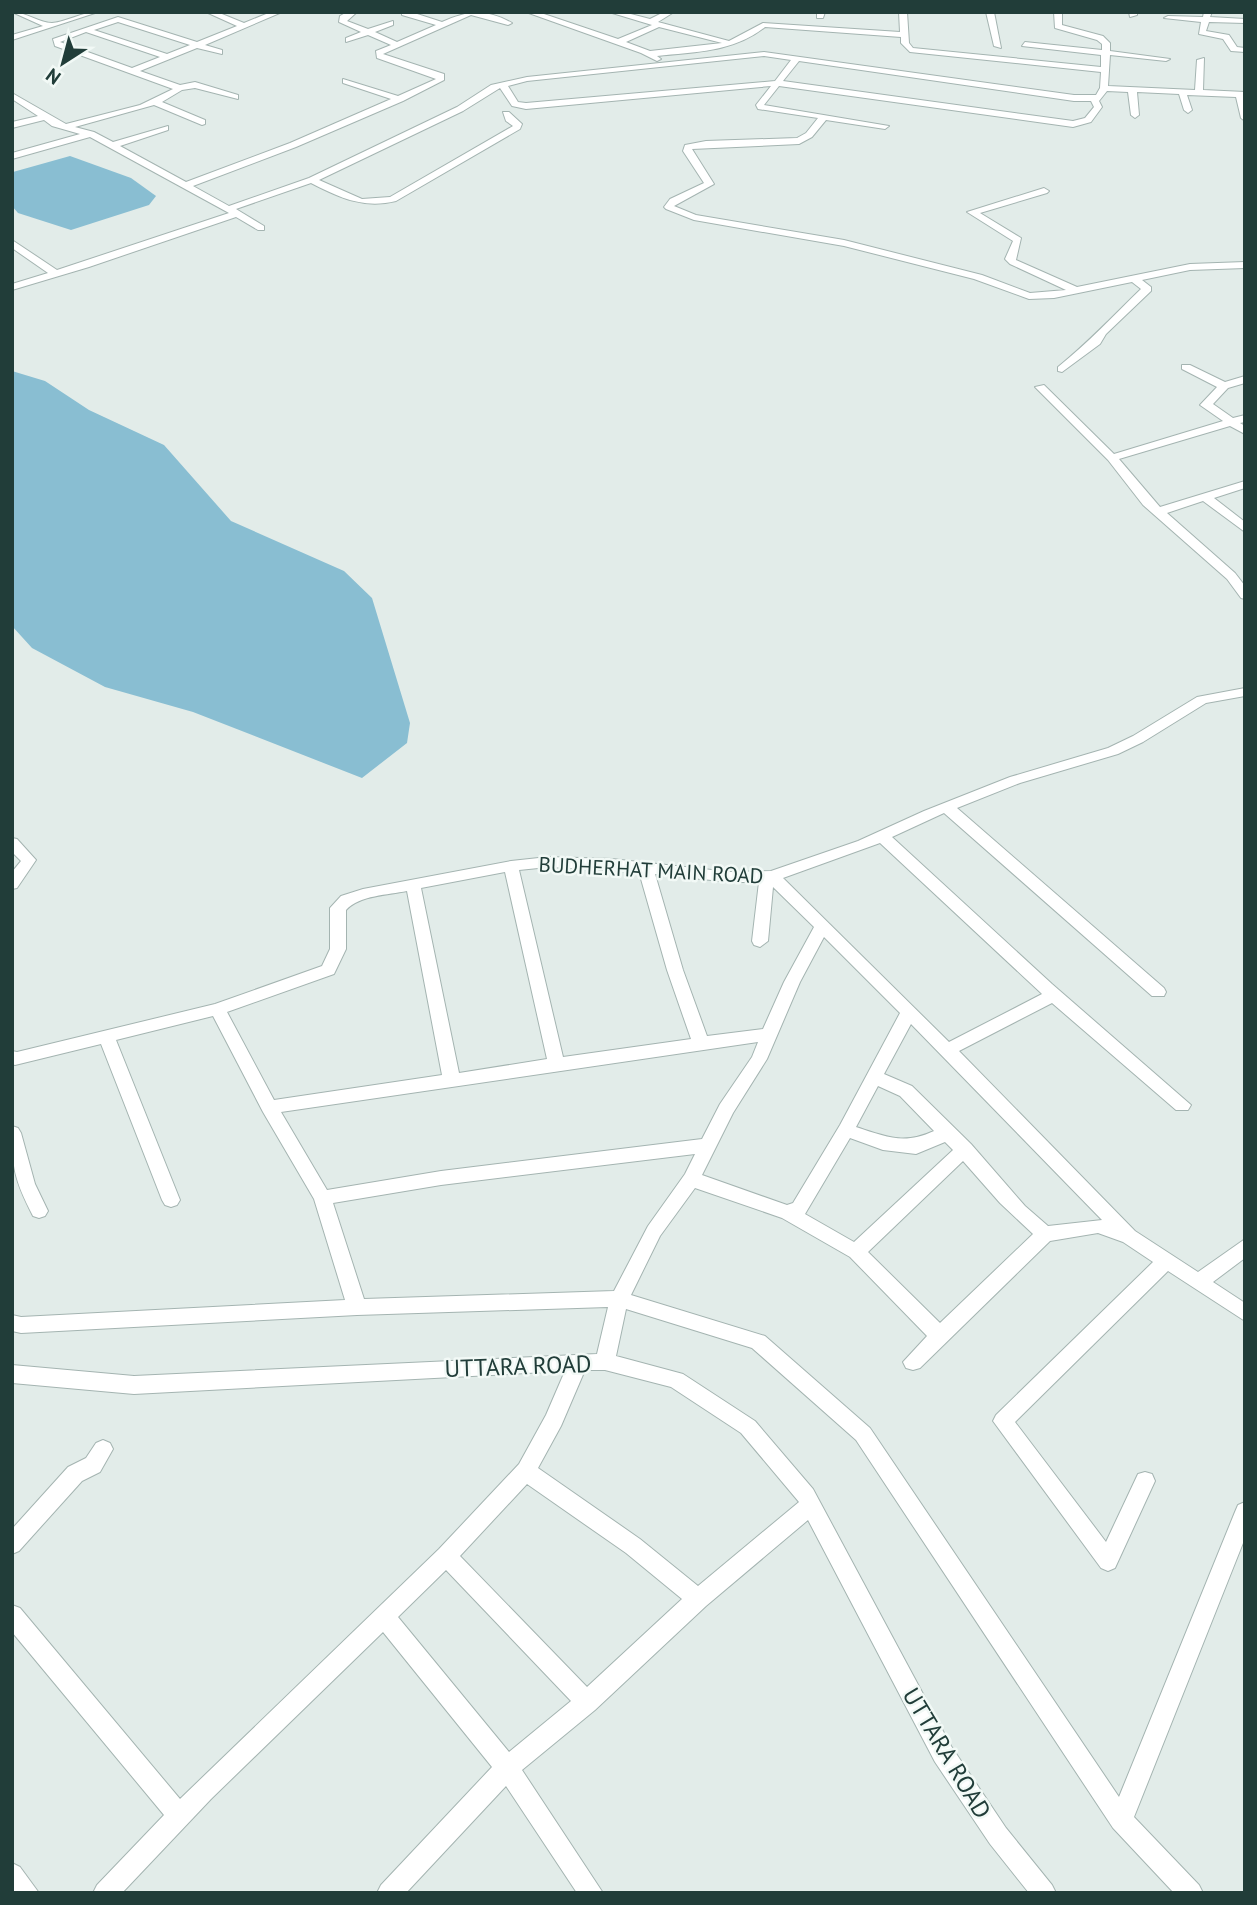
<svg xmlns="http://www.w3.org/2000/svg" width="1257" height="1905" viewBox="0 0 1257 1905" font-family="'PT Sans',sans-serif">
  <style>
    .water { fill: #89bed2 }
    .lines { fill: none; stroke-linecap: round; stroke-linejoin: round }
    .minor-casing { stroke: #a4b4b1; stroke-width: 2 }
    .minor { fill: #fff; fill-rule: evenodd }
    .labels { text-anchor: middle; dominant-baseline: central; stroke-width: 5; stroke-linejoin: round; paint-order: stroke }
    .street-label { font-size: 21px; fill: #213d39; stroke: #f2f9f6 }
    .near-street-label { font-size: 24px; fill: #213d39; stroke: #f2f9f6 }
  </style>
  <rect width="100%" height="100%" fill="#e2ece9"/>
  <!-- water -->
  <g class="water">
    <polygon points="70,156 131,178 156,196 149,205 71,230 18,213 12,206 13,172"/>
    <polygon points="12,371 45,381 89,410 164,445 231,521 344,571 372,598 410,723 407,743 362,778 193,712 105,687 32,648 12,626"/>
  </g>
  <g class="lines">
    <defs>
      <g id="minor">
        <path d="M 12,12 C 26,12 39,23 52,23 C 67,22 81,12 98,12 L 12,40 L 12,35 L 43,26 Z"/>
        <path d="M 206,12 L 217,12 L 244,23 L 271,12 L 282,12 L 205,45 L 222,50 L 222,54 L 197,48 L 140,71 L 180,85 L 195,82 L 238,95 L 238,99 L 195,88 L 182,90 L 162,102 L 205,120 L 205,124 L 202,125 L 154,105 L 75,127 L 94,132 L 113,142 L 168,126 L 168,130 L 120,146 L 186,182 L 290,143 L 391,99 L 343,83 L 343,79 L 398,96 L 436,79 L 377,58 L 376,51 L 391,45 L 368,35 L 346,42 L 346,38 L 361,32 L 339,22 L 340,16 L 347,12 L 357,12 L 347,21 L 368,29 L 393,21 L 393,25 L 375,32 L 397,42 L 436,25 L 402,15 L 402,12 L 411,12 L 442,22 C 468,10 487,9 512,23 L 508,25 L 471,15 L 383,54 L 444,74 L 444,80 L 403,101 L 296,147 L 193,186 L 229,206 L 309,178 L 457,107 L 491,85 L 527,77 L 764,52 L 1074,95 L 1096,95 L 1100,88 L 1101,72 L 910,52 L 901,43 L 901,37 L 765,27 C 734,52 695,52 657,56 L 661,59 L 657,61 L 641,53 L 526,12 L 538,12 L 618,39 L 652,25 L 609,12 L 623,12 L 650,19 L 664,12 L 674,12 L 658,22 L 729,41 L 763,23 L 900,32 L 899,12 L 907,12 L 909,43 L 913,48 L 1101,67 L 1101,55 L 1022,46 L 1025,42 L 1102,50 L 1102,44 L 1097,40 L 1055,28 L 1054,12 L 1062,12 L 1062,25 L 1103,36 L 1110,43 L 1110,51 L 1170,59 L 1166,61 L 1110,55 L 1108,86 L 1195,90 L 1197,60 L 1204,58 L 1203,90 L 1245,92 L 1245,121 L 1241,118 L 1236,97 L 1187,95 L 1192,110 L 1188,113 L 1184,110 L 1179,94 L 1137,92 L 1139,115 L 1135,118 L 1131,115 L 1128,92 L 1107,91 L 1099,101 L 1102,107 L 1091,122 L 1073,127 L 779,86 L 764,105 L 889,126 L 885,129 L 826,120 L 812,137 L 799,144 L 692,149 L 714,184 L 674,206 L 696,215 L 844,240 L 982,275 L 1030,293 L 1066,290 L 1010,264 L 1005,259 L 1013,241 L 967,212 L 1044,188 L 1049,191 L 1047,193 L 980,213 L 1021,238 L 1016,260 L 1077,287 L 1190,264 L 1245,262 L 1245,268 L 1190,270 L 1142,280 L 1151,287 L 1151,291 L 1106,334 L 1100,344 L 1062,372 L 1058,371 L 1058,367 C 1088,343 1113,316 1141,289 L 1132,282 L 1054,298 L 1029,299 L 974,279 L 844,246 L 694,220 L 666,209 L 664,207 L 670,199 L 704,183 L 683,151 L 685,145 L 706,141 L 797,138 L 806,133 L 818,118 L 758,109 L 756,105 L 771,86 L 526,109 L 512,106 L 500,88 L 463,111 L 319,180 L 362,199 L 390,197 L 513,126 L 506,121 L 503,112 L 509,112 L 522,124 L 520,129 L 396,201 C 364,209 340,198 311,183 L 236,209 L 264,226 L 264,230 L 258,230 L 236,217 L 89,267 L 12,290 L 12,284 L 48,273 L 12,248 L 12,240 L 57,270 L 229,213 L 90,137 L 12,159 L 12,153 L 80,134 L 52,126 L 44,120 L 12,128 L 12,122 L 38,116 L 12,99 L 12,93 L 66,124 L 140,105 L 173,89 L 55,46 L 53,39 L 118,17 L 197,42 L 237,26 ZM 118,22 L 190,45 L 167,54 L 94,30 ZM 659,27 L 722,43 L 650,51 L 626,42 ZM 86,32 L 160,57 L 132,68 L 60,42 ZM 764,56 L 791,60 L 775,81 L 526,103 L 518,102 L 508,86 L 527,81 ZM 799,61 L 1074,101 L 1091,101 L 1094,107 L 1085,118 L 1073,121 L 783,81 Z"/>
        <polygon points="817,12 825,12 823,18 817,18"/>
        <polygon points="986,12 994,12 1001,48 994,46"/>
        <polygon points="1129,12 1137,12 1137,15 1130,17"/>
        <polygon points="1204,12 1212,12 1210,17 1245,19 1245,23 1209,22 1206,31 1229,35 1237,47 1245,48 1245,52 1231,51 1223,39 1199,34 1201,22 1164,18 1168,16 1203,17"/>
        <polygon points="1182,365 1190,365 1225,382 1245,376 1245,383 1228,388 1213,404 1233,418 1245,415 1245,422 1240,423 1245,426 1245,434 1230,426 1119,459 1160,507 1245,481 1245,488 1214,498 1245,522 1245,532 1203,501 1167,513 1235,573 1245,586 1245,599 1241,598 1227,579 1143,505 1108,460 1035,387 1044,385 1114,454 1223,421 1200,405 1217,387 1182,369"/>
        <path d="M 1245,688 L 1245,696 L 1206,703 L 1143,742 L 1118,754 L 1020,783 L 957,808 L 1164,988 L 1166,992 L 1164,996 L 1152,996 L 944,813 L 892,837 L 1052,984 L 1191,1105 L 1188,1110 L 1176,1110 L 1052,1003 L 959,1051 L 1135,1231 L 1198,1272 L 1245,1239 L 1245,1258 L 1213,1282 L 1245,1303 L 1245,1321 L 1168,1271 L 1015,1422 L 1106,1542 L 1138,1474 L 1145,1472 L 1152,1474 L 1155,1481 L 1115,1568 L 1108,1571 L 1101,1568 L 993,1421 L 996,1415 L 1153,1262 L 1123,1242 L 1098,1233 L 1050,1241 L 920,1368 L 913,1370 L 906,1368 L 903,1362 L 927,1336 L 850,1257 L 782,1218 L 695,1188 L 660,1236 L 631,1295 L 765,1336 L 870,1428 L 1119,1797 L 1235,1512 L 1238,1505 L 1245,1502 L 1245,1538 L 1134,1817 L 1199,1885 L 1203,1893 L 1174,1893 L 1113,1828 L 856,1440 L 752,1348 L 626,1309 L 616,1356 L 683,1374 L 755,1421 L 813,1489 L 951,1746 L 1006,1828 L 1052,1885 L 1056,1893 L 1029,1893 L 990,1844 L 935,1762 L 808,1520 L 706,1606 L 595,1710 L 522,1770 L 603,1893 L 577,1893 L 506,1786 L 406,1893 L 377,1893 L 381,1885 L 492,1767 L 383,1632 L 211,1799 L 122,1893 L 93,1893 L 97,1885 L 164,1815 L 12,1632 L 12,1605 L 20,1608 L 180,1799 L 439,1549 L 519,1464 L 546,1415 L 565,1371 L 134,1394 L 12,1383 L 12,1365 L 134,1376 L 597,1354 L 608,1307 L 357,1315 L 21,1333 L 12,1331 L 12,1315 L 21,1317 L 345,1300 L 314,1199 L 263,1112 L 213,1016 L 116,1040 L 180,1200 L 177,1205 L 171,1207 L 165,1205 L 162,1200 L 101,1044 L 15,1065 L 12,1064 L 12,1051 L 17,1052 L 215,1004 L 322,966 L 330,949 L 330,908 L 341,896 L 363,889 L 511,861 L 548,857 L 612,859 L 730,872 L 771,871 L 858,841 L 924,811 L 1010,777 L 1108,748 L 1133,736 L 1197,697 ZM 880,843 L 1040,992 L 1042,994 L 949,1042 L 783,878 ZM 548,867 L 639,872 L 667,970 L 691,1039 L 563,1057 L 519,870 ZM 505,872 L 547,1059 L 459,1073 L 421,888 ZM 655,874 L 730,882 L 759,882 L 752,941 L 754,945 L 760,947 L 768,941 L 773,887 L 814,927 L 784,982 L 763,1029 L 707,1036 L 683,970 ZM 407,891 L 442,1075 L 274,1100 L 227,1012 L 334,974 L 346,949 L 346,910 C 360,895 388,895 407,891 ZM 824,937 L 900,1013 L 840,1125 L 793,1203 L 787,1205 L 702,1175 L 733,1113 L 767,1059 L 800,982 ZM 911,1024 L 1102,1220 L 1048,1226 L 1025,1206 L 971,1144 L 912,1086 L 884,1074 ZM 758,1042 L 752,1057 L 720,1104 L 702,1139 L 441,1171 L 327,1190 L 281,1112 ZM 878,1086 L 900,1096 L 934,1131 C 904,1145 887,1137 856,1127 ZM 850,1138 L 883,1150 L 916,1154 L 945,1142 L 953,1150 L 854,1242 L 805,1214 ZM 695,1154 L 685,1174 L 648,1226 L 614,1291 L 364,1299 L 333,1203 L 441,1185 ZM 963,1161 L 1000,1203 L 1033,1234 L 940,1323 L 868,1252 ZM 585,1370 L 605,1370 L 671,1387 L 741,1433 L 799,1502 L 698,1586 L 640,1539 L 538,1468 L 561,1426 ZM 527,1484 L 626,1553 L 682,1599 L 587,1687 L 460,1556 ZM 446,1570 L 571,1701 L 509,1752 L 398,1617 Z"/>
        <polygon points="12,838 17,839 36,860 17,888 12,889 12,872 21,861 12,852"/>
        <path d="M 12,1126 L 18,1128 L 21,1133 L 35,1184 L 48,1211 L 45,1216 L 39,1218 L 33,1216 C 14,1179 12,1168 12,1126 Z"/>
        <polygon points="103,1440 110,1443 113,1449 100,1472 82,1481 19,1551 12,1554 12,1529 68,1467 86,1458 96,1443"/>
        <polygon points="12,1863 20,1867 39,1893 12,1893"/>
      </g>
    </defs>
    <!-- minor casing -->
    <use href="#minor" class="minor-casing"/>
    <!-- minor -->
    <use href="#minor" class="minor"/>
  </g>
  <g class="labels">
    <!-- street labels -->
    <g class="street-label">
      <text transform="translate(651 870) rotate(3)">BUDHERHAT MAIN ROAD</text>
    </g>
    <!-- near-street labels -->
    <g class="near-street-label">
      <text transform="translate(518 1366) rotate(-2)">UTTARA ROAD</text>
      <text transform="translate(947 1753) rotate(59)">UTTARA ROAD</text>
    </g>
  </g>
  <!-- border -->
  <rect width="1257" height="1905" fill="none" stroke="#213d39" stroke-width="28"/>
  <!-- north arrow -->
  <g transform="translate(63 63) rotate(216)" stroke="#f2f9f6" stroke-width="5" paint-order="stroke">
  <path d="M0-5L12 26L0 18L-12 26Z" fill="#213d39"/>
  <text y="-10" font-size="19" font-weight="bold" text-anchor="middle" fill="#213d39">N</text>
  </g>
</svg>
